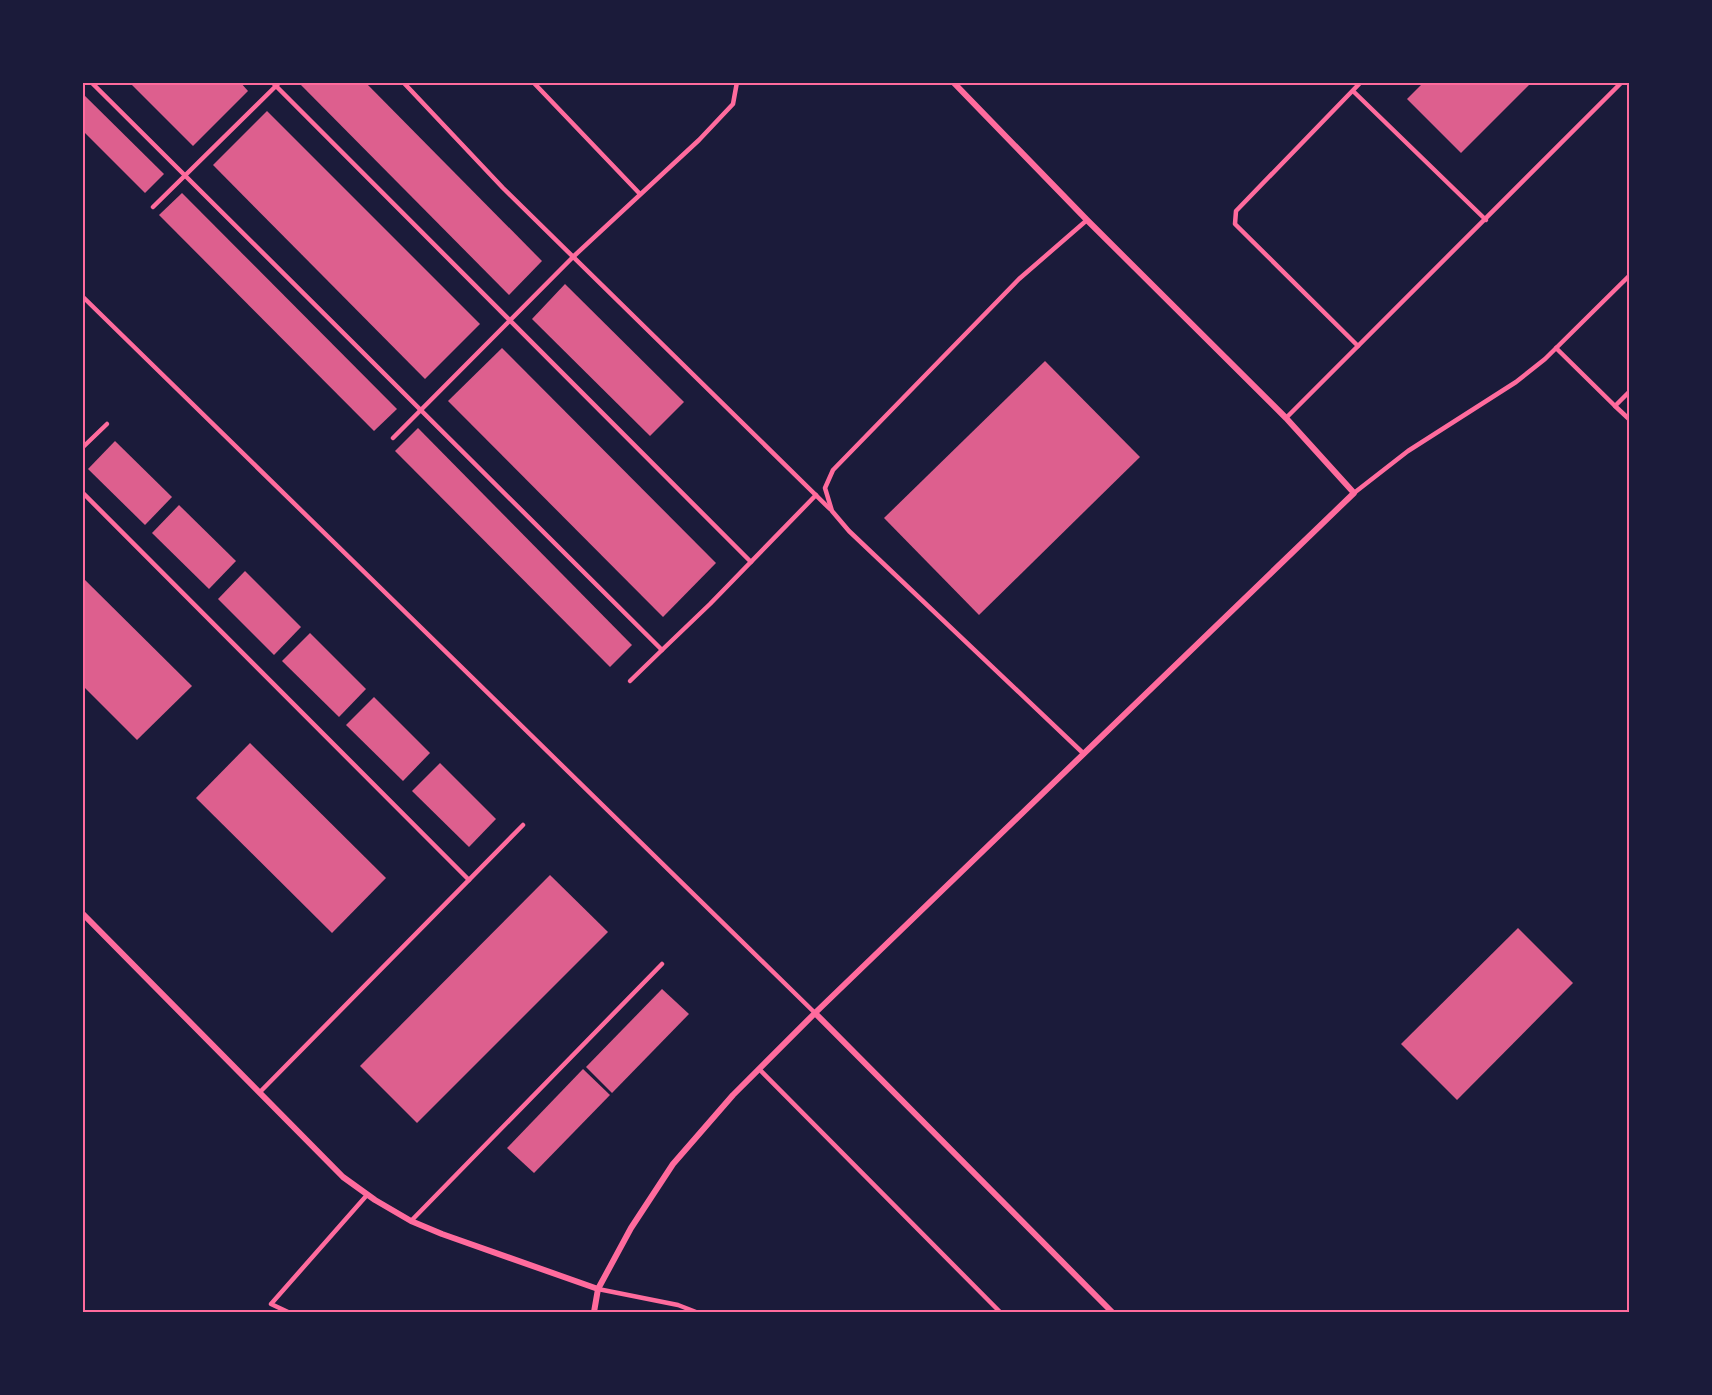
<svg xmlns="http://www.w3.org/2000/svg" width="1712" height="1395" viewBox="0 0 1712 1395" font-family="'Playfair Display',serif">
  <style>
    .building { fill: #dd5f8e }
    .lines { fill: none; stroke-linecap: round; stroke-linejoin: round }
    .service { stroke: #ff6b9d; stroke-width: 4.5 }
    .minor { stroke: #ff6b9d; stroke-width: 6 }
    .neatline { fill: none; stroke: #ff6b9d; stroke-width: 2 }
  </style>
  <rect width="100%" height="100%" fill="#1b1b3a"/>
  <!-- building -->
  <g class="building">
    <polygon points="129,82 240,82 248,91 193,146"/>
    <polygon points="298,82 365,82 542,261 509,295"/>
    <polygon points="1424,82 1532,82 1461,153 1407,99"/>
    <polygon points="82,93 164,174 145,193 82,130"/>
    <polygon points="267,111 480,324 425,379 213,165"/>
    <polygon points="182,193 397,409 374,431 159,215"/>
    <polygon points="565,284 684,402 650,436 532,319"/>
    <polygon points="502,348 716,563 663,617 448,401"/>
    <polygon points="1045,361 1140,457 979,615 884,518"/>
    <polygon points="418,428 632,645 610,667 395,451"/>
    <polygon points="115,441 172,497 145,525 88,469"/>
    <polygon points="179,505 236,561 209,589 152,533"/>
    <polygon points="245,571 301,627 274,655 218,599"/>
    <polygon points="82,577 192,686 137,740 82,685"/>
    <polygon points="310,633 366,689 339,717 282,661"/>
    <polygon points="374,697 430,753 403,781 346,725"/>
    <polygon points="250,743 386,878 332,933 196,798"/>
    <polygon points="440,763 496,819 469,847 412,791"/>
    <polygon points="550,875 608,932 417,1123 360,1066"/>
    <polygon points="1518,928 1573,983 1457,1100 1401,1044"/>
    <polygon points="662,989 689,1014 612,1093 586,1067"/>
    <polygon points="583,1069 610,1095 534,1173 507,1148"/>
  </g>
  <g class="lines">
    <!-- service -->
    <g class="service">
      <polyline points="91,82 662,650 710,604 816,495"/>
      <polyline points="272,82 751,562"/>
      <polyline points="403,82 503,188 830,509"/>
      <polyline points="533,82 640,194"/>
      <polyline points="1353,91 1486,220"/>
      <polyline points="153,207 280,82"/>
      <polyline points="82,296 815,1013"/>
      <polyline points="1358,346 1235,224 1236,211 1361,82"/>
      <polyline points="1556,348 1615,406 1630,391"/>
      <polyline points="1615,406 1630,420"/>
      <polyline points="1286,418 1622,82"/>
      <polyline points="393,438 573,257 699,140 733,104 737,82"/>
      <polyline points="82,448 107,424"/>
      <polyline points="82,492 469,880"/>
      <polyline points="1354,493 1408,451 1516,382 1545,359 1630,275"/>
      <polyline points="630,681 662,650"/>
      <polyline points="1084,754 849,531 832,511 825,488 833,470 1019,279 1087,220"/>
      <polyline points="759,1069 1000,1312"/>
      <polyline points="260,1092 523,825"/>
      <polyline points="411,1221 662,964"/>
      <polyline points="598,1289 678,1305 696,1312"/>
      <polyline points="288,1312 271,1304 367,1195"/>
    </g>
    <!-- minor -->
    <g class="minor">
      <polyline points="82,913 343,1177 375,1200 411,1221 442,1234 598,1289"/>
      <polyline points="815,1013 1112,1312"/>
      <polyline points="594,1312 598,1289 631,1228 673,1164 733,1095 815,1013 1354,493 1286,418 1087,220 953,82"/>
    </g>
  </g>
  <!-- border -->
  <rect width="1712" height="1395" fill="none" stroke="#1b1b3a" stroke-width="168"/>
  <rect x="84" y="84" width="1544" height="1227" class="neatline"/>
</svg>
